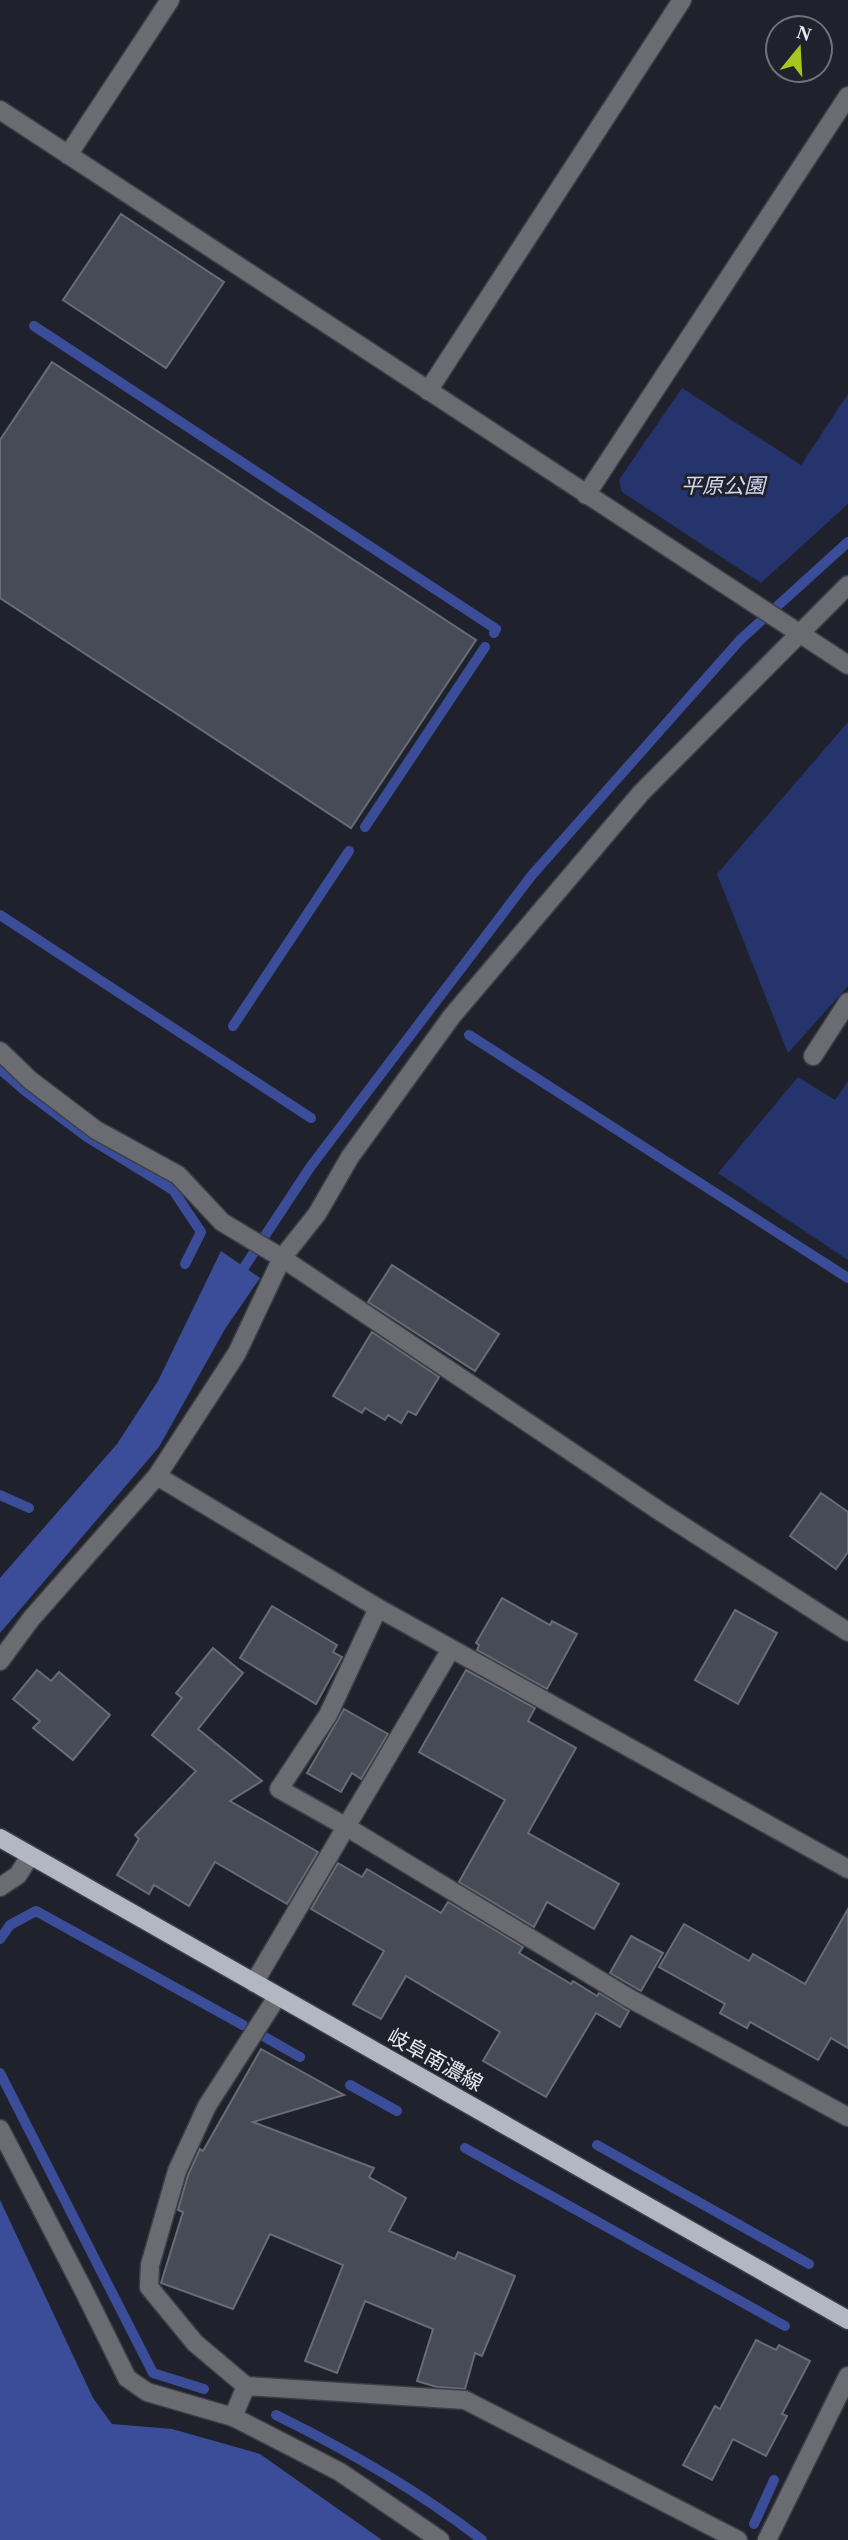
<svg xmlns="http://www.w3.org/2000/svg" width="848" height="2540" viewBox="0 0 848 2540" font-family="'Times New Roman','Noto Sans JP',serif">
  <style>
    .green { fill: #26346d }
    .water { fill: #3b4d98 }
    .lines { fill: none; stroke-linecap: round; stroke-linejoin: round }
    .stream { stroke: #3b4d98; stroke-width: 10 }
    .building { fill: #474b56; stroke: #686c77; stroke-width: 2 }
    .minor-casing { stroke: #3b3e47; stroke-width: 21 }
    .major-casing { stroke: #3b3e47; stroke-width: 21 }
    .minor { stroke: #6a6c71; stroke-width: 18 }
    .major { stroke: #b3b7c1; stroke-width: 18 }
    .labels { text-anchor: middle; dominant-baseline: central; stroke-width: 6; stroke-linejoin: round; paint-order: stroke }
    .park-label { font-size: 21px; font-style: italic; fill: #d3daf0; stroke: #1f222c }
    .street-label { font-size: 21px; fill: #e7e9f0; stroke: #1f222c }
  </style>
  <rect width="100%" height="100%" fill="#1f222c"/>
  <!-- green -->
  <g class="green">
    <polygon points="682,388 801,465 848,394 848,504 761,583 622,492 619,480"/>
    <polygon points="848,722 848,986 788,1053 717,874"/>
    <polygon points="798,1077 835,1100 848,1081 848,1260 718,1173"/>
  </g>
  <!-- water -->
  <g class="water">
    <polygon points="221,1251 260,1278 225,1329 159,1447 0,1633 0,1578 117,1444 158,1381"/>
    <polygon points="0,2200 93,2398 112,2424 172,2429 260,2454 382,2540 0,2540"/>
  </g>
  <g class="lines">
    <!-- stream -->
    <g class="stream">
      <polyline points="34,326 496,629 494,633"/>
      <polyline points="365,827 485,647"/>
      <polyline points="0,915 311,1118"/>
      <polyline points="233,1026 349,851"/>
      <polyline points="469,1035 848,1278"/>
      <polyline points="0,1069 24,1090 87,1137 173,1190 201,1232 185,1264"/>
      <polyline points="237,1278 311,1166 532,875 740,640 848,542"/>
      <polyline points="0,1495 29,1508"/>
      <polyline points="0,1939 10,1925 36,1911 243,2025"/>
      <polyline points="263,2036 300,2057"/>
      <polyline points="0,2073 153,2373 204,2389"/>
      <polyline points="350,2085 397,2111"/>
      <polyline points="597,2145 809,2264"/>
      <polyline points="465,2148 785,2326"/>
      <path d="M 276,2415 C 349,2451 418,2490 482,2540"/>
      <polyline points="754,2524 774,2480"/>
    </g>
  </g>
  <!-- building -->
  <g class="building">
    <polygon points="121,214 224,282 166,368 63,300"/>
    <polygon points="52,362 476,640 351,828 0,598 0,440"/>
    <polygon points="392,1265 499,1334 475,1371 368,1302"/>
    <polygon points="372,1332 439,1377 416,1415 408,1411 401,1423 388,1415 385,1420 365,1408 362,1413 333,1396"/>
    <polygon points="821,1493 848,1512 848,1552 836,1569 790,1536"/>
    <polygon points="502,1598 550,1625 552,1621 577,1634 547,1689 477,1650 479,1645 476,1643"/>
    <polygon points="272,1606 337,1645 333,1652 342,1657 316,1704 240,1658"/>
    <polygon points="735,1610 777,1633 738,1704 695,1680"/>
    <polygon points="213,1648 243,1673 198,1729 262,1781 230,1801 318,1852 287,1904 215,1862 189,1906 154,1885 149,1894 117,1875 139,1839 135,1835 196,1771 152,1735 182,1698 176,1693"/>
    <polygon points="37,1670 51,1681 59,1672 110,1715 73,1760 33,1728 40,1721 13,1699"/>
    <polygon points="466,1670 535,1708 528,1721 576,1748 528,1833 619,1884 594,1929 547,1902 534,1927 459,1882 505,1800 419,1752"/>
    <polygon points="344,1709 388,1734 361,1779 352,1773 341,1792 307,1773"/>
    <polygon points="338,1863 362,1877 367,1869 441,1913 448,1902 523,1947 519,1953 571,1984 573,1981 597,1996 599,1993 629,2011 620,2027 596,2013 546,2097 483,2061 500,2032 406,1976 381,2019 353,2004 384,1951 311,1909"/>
    <polygon points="848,1909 848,2048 831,2038 818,2060 750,2022 747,2028 720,2013 725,2004 659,1967 684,1924 749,1961 753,1954 805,1984"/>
    <polygon points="631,1936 663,1953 641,1991 610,1973"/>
    <polygon points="261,2049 344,2095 253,2122 374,2168 369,2177 406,2198 389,2231 455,2259 458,2252 515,2276 482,2356 475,2353 465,2389 437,2387 417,2381 433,2329 365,2301 337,2373 305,2361 343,2265 270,2234 233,2309 161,2283 183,2212 178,2210 188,2175 200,2149 203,2151"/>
    <polygon points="756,2340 776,2350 779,2345 810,2361 782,2414 787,2416 766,2456 733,2439 712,2480 683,2465 715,2406 720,2409"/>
  </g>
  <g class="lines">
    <defs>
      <g id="minor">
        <polyline points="0,110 848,665"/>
        <polyline points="68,155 170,0"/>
        <polyline points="428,391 682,0"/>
        <polyline points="586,495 848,96"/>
        <polyline points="0,1051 30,1080 96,1130 178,1175 222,1222 282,1258 661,1512 848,1632"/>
        <polyline points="813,1056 848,1002"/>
        <polyline points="157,1476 378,1608 848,1869"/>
        <polyline points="378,1608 328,1715 279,1789 345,1826 629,1998 848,2117"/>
        <polyline points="0,1661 31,1619 157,1476 237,1353 282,1258 317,1214 350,1157 452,1016 641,793 848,585"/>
        <polyline points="0,1887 18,1875 30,1856"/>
        <polyline points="254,1983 451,1649"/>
        <polyline points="0,2129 84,2291 127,2378 147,2392 233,2417 284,2443 340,2472 440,2540"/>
        <polyline points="246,2386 195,2343 149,2287 150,2265 177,2171 207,2106 277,1997"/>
        <polyline points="233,2417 246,2386 465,2400 738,2540"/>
        <polyline points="767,2540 848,2376"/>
      </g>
      <polyline id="major" points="0,1838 848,2320"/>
    </defs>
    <!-- minor casing -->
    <use href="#minor" class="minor-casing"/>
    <!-- major casing -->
    <use href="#major" class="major-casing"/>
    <!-- minor -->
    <use href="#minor" class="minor"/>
    <!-- major -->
    <use href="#major" class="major"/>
  </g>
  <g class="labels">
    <!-- park labels -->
    <g class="park-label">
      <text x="723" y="486">平原公園</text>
    </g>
    <!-- street labels -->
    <g class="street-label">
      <text transform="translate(435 2060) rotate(29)">岐阜南濃線</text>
    </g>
  </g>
  <!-- north arrow -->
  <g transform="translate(799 49) rotate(18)"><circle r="33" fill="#1f222c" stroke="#6f727a" stroke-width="2"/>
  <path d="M0-5L12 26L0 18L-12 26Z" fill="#a8c71c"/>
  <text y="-10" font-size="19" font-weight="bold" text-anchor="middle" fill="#e7e9f0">N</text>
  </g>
</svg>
